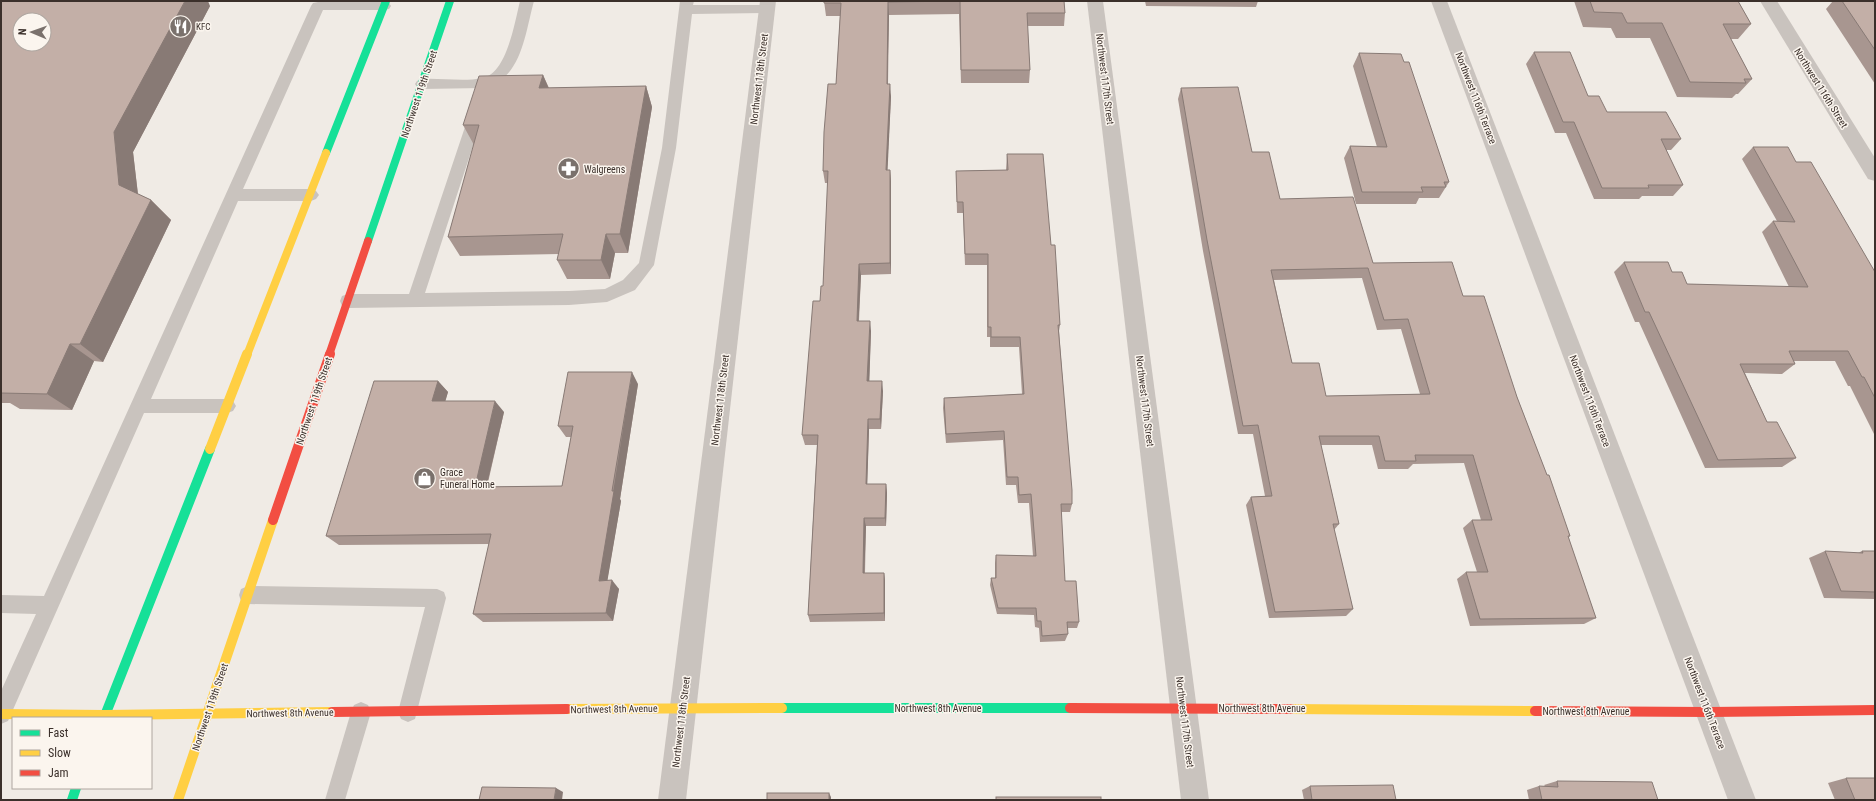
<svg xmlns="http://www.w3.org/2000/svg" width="1876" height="801" viewBox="0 0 1876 801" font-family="'Roboto Condensed',sans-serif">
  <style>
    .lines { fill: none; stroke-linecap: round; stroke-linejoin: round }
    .lane { fill: #c9c3be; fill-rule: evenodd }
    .street { fill: #c9c3be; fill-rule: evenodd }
    .fast-far1 { stroke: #16e098; stroke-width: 8 }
    .fast { stroke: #16e098; stroke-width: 10 }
    .slow-far1 { stroke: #ffcf43; stroke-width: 8 }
    .slow { stroke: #ffcf43; stroke-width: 10 }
    .jam-far1 { stroke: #f24e42; stroke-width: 8 }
    .jam { stroke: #f24e42; stroke-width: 10 }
    .wall { fill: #a89690; fill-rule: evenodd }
    .shaded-wall { fill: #887a75 }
    .building { fill: #c3afa7; stroke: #887a75; fill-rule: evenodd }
    .labels { text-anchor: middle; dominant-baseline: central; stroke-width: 3; stroke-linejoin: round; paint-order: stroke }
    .far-poi-label { font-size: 9px; fill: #3b302b; stroke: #fbf5ee; text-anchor: start }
    .street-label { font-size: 10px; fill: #3b302b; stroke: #fbf5ee }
    .poi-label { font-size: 10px; fill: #3b302b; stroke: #fbf5ee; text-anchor: start }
  </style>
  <rect width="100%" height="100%" fill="#f0ebe5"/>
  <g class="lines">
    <!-- lane -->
    <g class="lane">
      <path d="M 520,1 L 534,1 C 525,33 522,80 483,88 L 422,89 L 417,87 L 415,84 L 417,81 L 422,79 C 442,78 464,82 483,78 C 507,73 515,21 520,1 Z"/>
      <polygon points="680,1 694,1 693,5 767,5 772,6 774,9 772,12 767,13 692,14 676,148 654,265 635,290 607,302 569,305 348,308 342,306 340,301 342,296 348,294 409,294 469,115 471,111 476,110 481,111 483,115 425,293 569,291 605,289 623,280 639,263 662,148"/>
      <polygon points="318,2 384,2 389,3 391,6 389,9 384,10 323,10 243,189 311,189 316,191 319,195 316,199 311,201 238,201 151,399 227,399 233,401 236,406 233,411 227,413 144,413 8,721 1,724 1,691 36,614 1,613 1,595 44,596 311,6 313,3"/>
      <polygon points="248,586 437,589 444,592 446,598 415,719 408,722 401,719 398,712 425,607 248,604 241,601 239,595 241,589"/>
      <polygon points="361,702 368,705 371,712 345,800 325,800 351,712 354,705"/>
    </g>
    <!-- street -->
    <g class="street">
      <polygon points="760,1 776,1 686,800 658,800"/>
      <polygon points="1087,1 1103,1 1209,800 1181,800"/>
      <polygon points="1431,1 1447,1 1756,800 1728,800"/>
      <polygon points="1760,1 1777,1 1875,158 1875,181 1868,179"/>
    </g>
    <!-- fast-far1 -->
    <g class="fast-far1">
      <polyline points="326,153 386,1"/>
      <polyline points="368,241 450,1"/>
    </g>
    <!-- fast -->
    <g class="fast">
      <polyline points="782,708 1070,708"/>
      <polyline points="104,718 210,449"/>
      <polyline points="72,800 76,788"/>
    </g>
    <!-- slow-far1 -->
    <polyline class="slow-far1" points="247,355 326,153"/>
    <!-- slow -->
    <g class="slow">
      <polyline points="210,449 247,354"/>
      <polyline points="567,709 782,708"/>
      <polyline points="1291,709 1535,711"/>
      <polyline points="1,714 105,715 332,712"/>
      <polyline points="178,800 273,520"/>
    </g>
    <!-- jam-far1 -->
    <polyline class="jam-far1" points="329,355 368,241"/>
    <!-- jam -->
    <g class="jam">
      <polyline points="273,520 330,354"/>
      <polyline points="1070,708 1291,709"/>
      <polyline points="1535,711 1709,712 1875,710"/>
      <polyline points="332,712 567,709"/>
    </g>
  </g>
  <!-- wall -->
  <g class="wall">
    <polygon points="1,1 210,6 133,152 138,194 151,200 171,220 103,362 94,361 72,410 20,409 10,403 1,403"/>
    <polygon points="824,1 1064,1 1065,13 1064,26 1027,26 1030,70 1029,83 961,83 959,14 889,15 888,84 891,97 887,170 890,170 891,182 891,274 861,275 859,321 871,331 869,381 883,391 881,429 869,429 867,484 886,484 887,493 886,526 866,526 865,573 884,573 885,581 885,621 810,622 808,615 817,445 805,445 802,435 820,301 823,286 828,183 825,183 823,171 836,84 840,16 826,16"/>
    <polygon points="1145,1 1258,1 1256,7 1146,6"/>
    <polygon points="1574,1 1738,1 1751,24 1738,39 1731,39 1752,79 1738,94 1736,94 1732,98 1677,97 1650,38 1616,38 1611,28 1583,27"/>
    <polygon points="1833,1 1875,1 1875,84 1826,9"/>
    <polygon points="1534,52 1588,96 1607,112 1681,139 1671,150 1666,150 1683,185 1673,196 1642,196 1639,199 1594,199 1566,133 1555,133 1526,64"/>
    <polygon points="1359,53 1449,182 1439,198 1419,198 1416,204 1356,204 1344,158 1350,146 1377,147 1353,66"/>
    <polygon points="543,75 549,88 646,86 652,107 628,253 615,253 610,279 567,279 557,260 559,254 460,256 448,237 474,145 463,125"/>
    <path d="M 1181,88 L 1252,152 L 1280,199 L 1373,263 L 1463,296 L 1517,397 L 1570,536 L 1568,537 L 1596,618 L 1584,624 L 1470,626 L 1457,579 L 1466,572 L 1477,572 L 1463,528 L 1472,520 L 1481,520 L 1464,463 L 1413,464 L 1408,469 L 1378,469 L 1372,445 L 1321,445 L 1339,524 L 1334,530 L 1353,609 L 1346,616 L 1269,618 L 1246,505 L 1251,497 L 1265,496 L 1253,434 L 1238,434 L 1203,251 L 1178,99 ZM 1362,278 L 1377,330 L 1401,329 L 1420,394 L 1326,396 L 1292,363 L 1274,280 Z"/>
    <polygon points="1753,147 1796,162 1875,272 1875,436 1850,386 1848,386 1835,361 1794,361 1795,364 1782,374 1745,373 1767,422 1796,458 1782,467 1705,468 1639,322 1635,322 1614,272 1624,262 1672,272 1687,284 1789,287 1762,232 1773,221 1777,221 1742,159"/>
    <polygon points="1007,154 1051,245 1060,325 1059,331 1072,504 1070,512 1061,512 1065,581 1079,622 1077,628 1067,628 1068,634 1065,641 1040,642 1039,628 1035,627 1034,615 997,614 990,585 991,578 995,578 995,563 996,555 1033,556 1029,503 1018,503 1016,485 1006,485 1003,440 946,443 943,408 944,398 1022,394 1019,347 990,347 990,337 987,337 987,265 965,265 963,213 957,213 956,171 1006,170"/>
    <polygon points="438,381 448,392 445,401 504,412 487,487 562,486 571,437 566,437 558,426 638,384 620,499 621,501 607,581 619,589 613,621 483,622 473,614 489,544 339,545 326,536"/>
    <polygon points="1825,551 1858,553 1862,551 1875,551 1875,599 1824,598 1809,558"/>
    <polygon points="1846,778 1875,800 1835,800 1828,783"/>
    <polygon points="1557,781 1658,800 1529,800 1527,790 1539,786 1545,786 1544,785"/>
    <polygon points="1310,786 1396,800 1304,800 1302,790"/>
  </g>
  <!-- shaded-wall -->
  <g class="shaded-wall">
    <polygon points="185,1 208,1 210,6 133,152 139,204 119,185 114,132"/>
    <polygon points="888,2 889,15 887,97 887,84"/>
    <polygon points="543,75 552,96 539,88"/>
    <polygon points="890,84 891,97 887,182 886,170"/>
    <polygon points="646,86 652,107 628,253 620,234"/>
    <polygon points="890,170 891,182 891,274 890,263"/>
    <polygon points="151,200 171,220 103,362 80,344"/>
    <polygon points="606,234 615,253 610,279 601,260"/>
    <polygon points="859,264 861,275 858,331 857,321"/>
    <polygon points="870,321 871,331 869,391 867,381"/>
    <polygon points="70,344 94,361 72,410 47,394"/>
    <polygon points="632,372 638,384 620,499 621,501 606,589 599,581"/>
    <polygon points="438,381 448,392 442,413 432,401"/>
    <polygon points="882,381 883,391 881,429 880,419"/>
    <polygon points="495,401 504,412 484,497 475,487"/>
    <polygon points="868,419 869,429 867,493 866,484"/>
    <polygon points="886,484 887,493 886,526 885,518"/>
    <polygon points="864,518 866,526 864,581 863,573"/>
    <polygon points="884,573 885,581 885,621 884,613"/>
    <polygon points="612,580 619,589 613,621 606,613"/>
    <polygon points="556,788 563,792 562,800 554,800"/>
    <polygon points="829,793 831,797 831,800 829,800"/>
  </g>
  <!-- building -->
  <g class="building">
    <path d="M 1,1 L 185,1 L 114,132 L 119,185 L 151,200 L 80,344 L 70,344 L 47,394 L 1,393 ZM 20,20 L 44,20 L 44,44 L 20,44 Z"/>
    <polygon points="824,1 1064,1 1065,13 1027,13 1030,70 961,70 960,1 888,2 887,84 890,84 886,170 890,170 890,263 859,264 857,321 870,321 867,381 882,381 880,419 868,419 866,484 886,484 885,518 864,518 863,573 884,573 884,613 808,615 818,435 802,435 813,301 820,301 821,286 823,286 828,171 823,171 824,132 828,84 836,84 841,3 824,3"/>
    <polygon points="1590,1 1738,1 1751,24 1723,24 1752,79 1744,79 1746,83 1690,82 1662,23 1627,23 1622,13 1594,12"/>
    <polygon points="1842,1 1875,1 1875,50"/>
    <polygon points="1534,52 1570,52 1588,96 1599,96 1607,112 1666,112 1681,139 1661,139 1683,185 1648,185 1649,188 1602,188 1574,122 1563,122"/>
    <polygon points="1359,53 1401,54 1404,62 1409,62 1449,182 1444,182 1446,187 1421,187 1423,192 1362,192 1350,146 1387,147"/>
    <polygon points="543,75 539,88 646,86 620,234 606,234 601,260 557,260 563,234 448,237 479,125 463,125 479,76"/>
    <path d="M 1238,87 L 1252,152 L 1269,152 L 1280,199 L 1353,197 L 1373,263 L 1452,262 L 1463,296 L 1484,296 L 1517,397 L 1547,475 L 1549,475 L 1570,536 L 1568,536 L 1596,618 L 1480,619 L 1466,572 L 1488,572 L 1472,520 L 1492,520 L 1473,455 L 1415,455 L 1416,461 L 1385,461 L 1379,436 L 1319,436 L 1339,524 L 1333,524 L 1353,609 L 1275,612 L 1251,497 L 1272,496 L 1258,425 L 1243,426 L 1207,240 L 1181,88 ZM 1368,268 L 1384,320 L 1408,319 L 1430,394 L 1326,396 L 1319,363 L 1292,363 L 1271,270 Z"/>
    <polygon points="1753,147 1788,147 1796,162 1811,162 1875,272 1875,398 1864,377 1862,377 1848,351 1789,351 1795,364 1740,364 1767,422 1777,422 1796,458 1718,460 1649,312 1645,312 1624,262 1668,262 1672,272 1682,272 1687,284 1808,287 1773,221 1795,222"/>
    <polygon points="1007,154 1043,154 1051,245 1055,245 1060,325 1058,325 1072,490 1072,504 1061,504 1065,581 1076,581 1079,622 1067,622 1068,634 1042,636 1041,621 1037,621 1036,608 998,608 991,578 996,578 996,555 1036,556 1031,494 1019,495 1018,477 1007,477 1004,431 946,434 944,398 1024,394 1020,337 991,337 991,327 988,327 988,254 965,254 963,202 957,202 956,171 1008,170"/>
    <polygon points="568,372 632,372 612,491 614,491 599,581 612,580 606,613 473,614 491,534 326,536 374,381 438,381 432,401 495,401 475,487 562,486 573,426 558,426"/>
    <polygon points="1825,551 1863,553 1862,551 1875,551 1875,592 1841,591"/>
    <polygon points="1846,778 1875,778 1875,800 1855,800"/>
    <polygon points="1557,781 1652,782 1658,800 1542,800 1539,786 1558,787"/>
    <polygon points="1393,785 1396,800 1312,800 1310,786"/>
    <polygon points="482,787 556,788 554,800 479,800"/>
    <rect x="767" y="793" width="62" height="7"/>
    <rect x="996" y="797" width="105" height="3"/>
  </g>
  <!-- icons -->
  <defs>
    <symbol id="restaurant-disc" viewBox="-11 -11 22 22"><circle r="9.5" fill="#7a716c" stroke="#fbf5ee"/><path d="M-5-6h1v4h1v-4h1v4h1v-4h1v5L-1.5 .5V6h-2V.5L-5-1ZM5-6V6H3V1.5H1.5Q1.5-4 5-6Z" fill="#fff"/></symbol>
    <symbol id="pharmacy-disc" viewBox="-11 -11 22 22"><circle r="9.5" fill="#7a716c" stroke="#fbf5ee"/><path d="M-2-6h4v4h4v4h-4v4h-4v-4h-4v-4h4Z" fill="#fff"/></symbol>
    <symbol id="shop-disc" viewBox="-11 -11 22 22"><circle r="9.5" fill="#7a716c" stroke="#fbf5ee"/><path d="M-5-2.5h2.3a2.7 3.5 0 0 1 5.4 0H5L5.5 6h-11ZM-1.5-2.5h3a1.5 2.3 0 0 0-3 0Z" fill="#fff"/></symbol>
  </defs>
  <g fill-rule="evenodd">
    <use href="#restaurant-disc" x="168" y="14" width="25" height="25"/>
    <use href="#pharmacy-disc" x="556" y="156" width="25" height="25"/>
    <use href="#shop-disc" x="412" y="466" width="25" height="25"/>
  </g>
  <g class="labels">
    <!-- far-poi labels -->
    <g class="far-poi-label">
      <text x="196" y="27">KFC</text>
    </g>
    <!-- street labels -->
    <g class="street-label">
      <text transform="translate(759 79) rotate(-83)">Northwest 118th Street</text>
      <text transform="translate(1105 79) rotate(83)">Northwest 117th Street</text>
      <text transform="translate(1821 88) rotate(58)">Northwest 116th Street</text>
      <text transform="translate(419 94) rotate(-71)">Northwest 119th Street</text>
      <text transform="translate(1476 98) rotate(69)">Northwest 116th Terrace</text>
      <text transform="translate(720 400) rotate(-83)">Northwest 118th Street</text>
      <text transform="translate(314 401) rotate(-71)">Northwest 119th Street</text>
      <text transform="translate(1145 401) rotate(83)">Northwest 117th Street</text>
      <text transform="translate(1590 401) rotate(69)">Northwest 116th Terrace</text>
      <text transform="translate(1705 703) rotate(69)">Northwest 116th Terrace</text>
      <text transform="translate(210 707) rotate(-71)">Northwest 119th Street</text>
      <text x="938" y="708">Northwest 8th Avenue</text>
      <text x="1262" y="708">Northwest 8th Avenue</text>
      <text transform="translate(614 709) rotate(-1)">Northwest 8th Avenue</text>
      <text x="1586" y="711">Northwest 8th Avenue</text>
      <text transform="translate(290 713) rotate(-1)">Northwest 8th Avenue</text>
      <text transform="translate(681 722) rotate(-83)">Northwest 118th Street</text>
      <text transform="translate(1185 722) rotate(83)">Northwest 117th Street</text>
    </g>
    <!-- poi labels -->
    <g class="poi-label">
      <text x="584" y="169">Walgreens</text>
      <text x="440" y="472">Grace<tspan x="440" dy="12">Funeral Home</tspan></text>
    </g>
  </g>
  <!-- border -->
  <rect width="1876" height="801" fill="none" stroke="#3b302b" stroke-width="4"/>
  <!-- legend -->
  <rect x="12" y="717" width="140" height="72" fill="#fbf5ee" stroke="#aea6a0"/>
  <rect x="20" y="730" width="20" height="6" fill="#16e098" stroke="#aea6a0"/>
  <text x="48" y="737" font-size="12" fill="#3b302b">Fast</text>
  <rect x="20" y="750" width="20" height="6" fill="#ffcf43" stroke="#aea6a0"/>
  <text x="48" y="757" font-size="12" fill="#3b302b">Slow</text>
  <rect x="20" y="770" width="20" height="6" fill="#f24e42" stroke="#aea6a0"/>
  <text x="48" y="777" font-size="12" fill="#3b302b">Jam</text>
  <!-- north arrow -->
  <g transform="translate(32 32) rotate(272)"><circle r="19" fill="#fbf5ee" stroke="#aea6a0"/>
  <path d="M0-3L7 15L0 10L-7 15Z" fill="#7a716c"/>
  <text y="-6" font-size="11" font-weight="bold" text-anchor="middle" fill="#3b302b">N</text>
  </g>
</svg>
